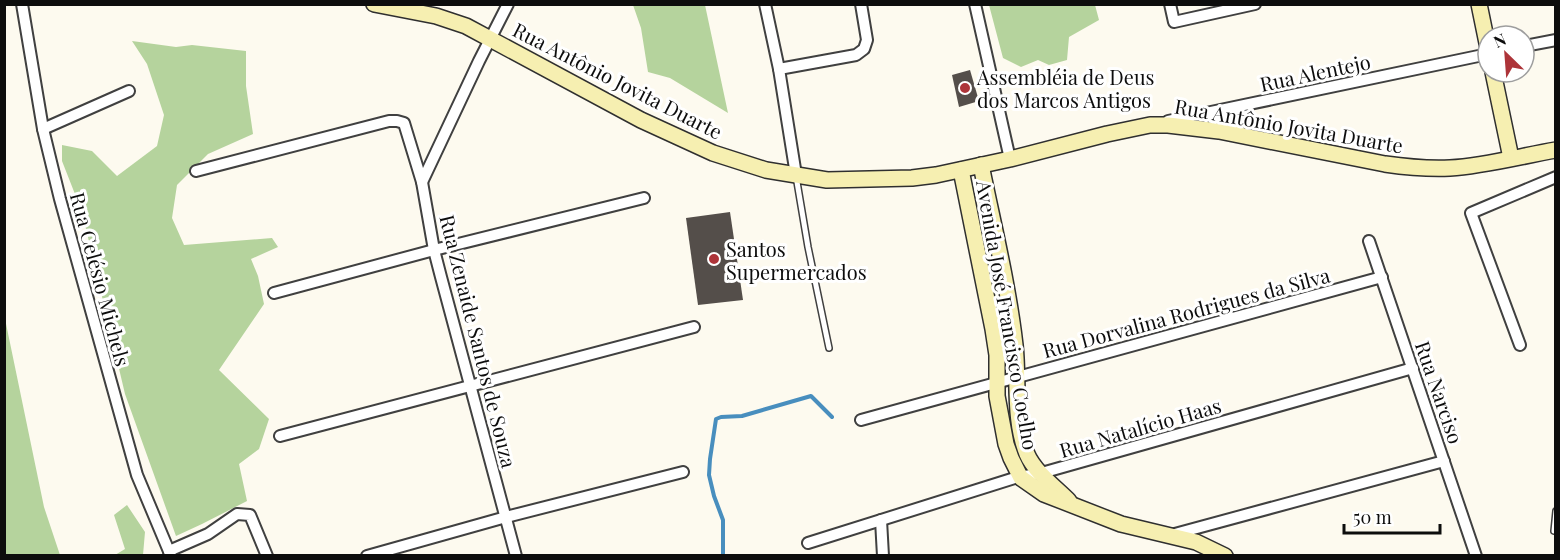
<svg xmlns="http://www.w3.org/2000/svg" width="1560" height="560" viewBox="0 0 1560 560" font-family="'Playfair Display',serif">
  <style>
    .forest { fill: #b5d39d }
    .lines { fill: none; stroke-linecap: round; stroke-linejoin: round }
    .stream { stroke: #488ebe; stroke-width: 4 }
    .building { fill: #544e4a }
    .lane-casing { stroke: #404040; stroke-width: 8 }
    .street-casing { stroke: #404040; stroke-width: 14 }
    .secondary-casing { stroke: #2f2f2f; stroke-width: 18 }
    .lane { stroke: #fff; stroke-width: 5 }
    .street { stroke: #fff; stroke-width: 10 }
    .secondary { stroke: #f6efb1; stroke-width: 15 }
    .poi-dot { fill: #ad3439; stroke: #fff; stroke-width: 2 }
    .labels { text-anchor: middle; dominant-baseline: central; stroke-width: 6; stroke-linejoin: round; paint-order: stroke }
    .street-label { font-size: 20px; fill: #0d0d0d; stroke: #fff }
    .poi-label { font-size: 20px; fill: #0d0d0d; stroke: #fff; text-anchor: start }
  </style>
  <rect width="100%" height="100%" fill="#fdfaef"/>
  <!-- forest -->
  <g class="forest">
    <polygon points="633,5 705,5 728,113 670,78 648,72 641,28"/>
    <polygon points="989,5 1095,5 1099,20 1069,37 1067,60 1049,65 1038,60 1021,67 1003,58"/>
    <polygon points="132,41 176,47 192,45 246,51 246,86 253,134 208,154 177,185 172,218 184,245 272,238 278,247 251,259 258,276 264,304 219,370 269,419 259,449 239,464 247,501 202,524 176,536 125,394 82,212 62,161 62,145 92,151 117,176 157,146 164,115 147,64"/>
    <polygon points="4,314 44,507 60,555 5,555"/>
    <polygon points="127,505 145,532 143,555 115,555 125,549 114,515"/>
  </g>
  <g class="lines">
    <!-- stream -->
    <polyline class="stream" points="723,556 723,520 714,496 709,475 710,459 716,419 721,417 742,416 811,396 832,417"/>
  </g>
  <!-- building -->
  <g class="building">
    <polygon points="970,70 979,101 959,107 952,75"/>
    <polygon points="730,212 743,300 698,305 686,218"/>
  </g>
  <g class="lines">
    <defs>
      <g id="lane">
        <polyline points="796,176 808,247 829,348"/>
        <polyline points="1554,531 1556,511"/>
      </g>
      <g id="street">
        <polyline points="22,4 43,129 60,199 137,475 171,556"/>
        <polyline points="765,4 779,69 796,175"/>
        <polyline points="975,4 1010,159"/>
        <polyline points="1170,4 1174,22 1255,4"/>
        <polyline points="1524,46 1556,40"/>
        <polyline points="779,69 856,55 864,49 867,40 861,4"/>
        <path d="M 1238,107 C 1231,118 1235,126 1243,136"/>
        <polyline points="1168,121 1488,54"/>
        <polyline points="43,129 129,91"/>
        <polyline points="196,171 389,121 397,121 404,123 422,182 434,250 441,277 516,556"/>
        <polyline points="422,182 479,61 508,4"/>
        <polyline points="1369,241 1476,556"/>
        <polyline points="274,293 434,250 644,198"/>
        <polyline points="1520,345 1471,213 1556,177"/>
        <polyline points="861,420 1382,277"/>
        <polyline points="280,436 694,327"/>
        <polyline points="881,520 883,556"/>
        <polyline points="1171,535 1444,461"/>
        <polyline points="808,543 1018,477 1038,474 1413,368"/>
        <polyline points="169,551 208,534 237,514 250,515 267,556"/>
        <polyline points="367,556 506,517 683,472"/>
      </g>
      <g id="secondary">
        <path d="M 374,4 L 436,16 L 466,26 L 641,120 L 713,153 L 766,170 L 827,180 L 912,178 L 936,175 L 1010,159 L 1107,134 L 1150,125 L 1168,125 L 1219,131 L 1385,164 C 1406,167 1428,169 1450,168 C 1485,166 1521,156 1556,150"/>
        <polyline points="1479,4 1488,48"/>
        <polyline points="1493,72 1511,158"/>
        <path d="M 981,165 C 993,224 1008,284 1015,345 C 1019,380 1013,419 1027,454 C 1034,471 1056,488 1069,501"/>
        <polyline points="961,170 993,329 997,355 997,396 1006,444 1011,458 1021,478 1044,494 1121,524 1196,542 1225,556"/>
      </g>
    </defs>
    <!-- lane casing -->
    <use href="#lane" class="lane-casing"/>
    <!-- street casing -->
    <use href="#street" class="street-casing"/>
    <!-- secondary casing -->
    <use href="#secondary" class="secondary-casing"/>
    <!-- lane -->
    <use href="#lane" class="lane"/>
    <!-- street -->
    <use href="#street" class="street"/>
    <!-- secondary -->
    <use href="#secondary" class="secondary"/>
  </g>
  <!-- markers -->
  <g class="poi-dot">
    <circle cx="965" cy="88" r="6"/>
    <circle cx="714" cy="259" r="6"/>
  </g>
  <g class="labels">
    <!-- street labels -->
    <g class="street-label">
      <text transform="translate(1315 72) rotate(-12)">Rua Alentejo</text>
      <text transform="translate(618 80) rotate(27)">Rua Antônio Jovita Duarte</text>
      <text transform="translate(1289 125) rotate(10)">Rua Antônio Jovita Duarte</text>
      <text transform="translate(101 279) rotate(75)">Rua Celésio Michels</text>
      <text transform="translate(1186 312) rotate(-15)">Rua Dorvalina Rodrigues da Silva</text>
      <text transform="translate(1008 315) rotate(80)">Avenida José Francisco Coelho</text>
      <text transform="translate(479 341) rotate(76)">Rua Zenaide Santos de Souza</text>
      <text transform="translate(1440 392) rotate(71)">Rua Narciso</text>
      <text transform="translate(1140 427) rotate(-16)">Rua Natalício Haas</text>
    </g>
    <!-- poi labels -->
    <g class="poi-label">
      <text x="977" y="76">Assembléia de Deus<tspan x="977" dy="23">dos Marcos Antigos</tspan></text>
      <text x="726" y="248">Santos<tspan x="726" dy="23">Supermercados</tspan></text>
    </g>
  </g>
  <!-- border -->
  <rect width="1560" height="560" fill="none" stroke="#0d0d0d" stroke-width="12"/>
  <!-- north arrow -->
  <g transform="translate(1506 54) rotate(335)"><circle r="28" fill="#ffffff" stroke="#9e9e9e" stroke-width="1.5"/>
  <path d="M0-4.5L10 22L0 15L-10 22Z" fill="#ad3439"/>
  <text y="-9" font-size="16" font-weight="bold" text-anchor="middle" fill="#0d0d0d">N</text>
  </g>
  <!-- scale -->
  <path d="M1344 524v9h96v-9" fill="none" stroke="#0d0d0d" stroke-width="3"/>
  <text x="1353" y="524" font-size="18" fill="#0d0d0d" stroke="#ffffff" stroke-width="4.5" paint-order="stroke">50 m</text>
</svg>
